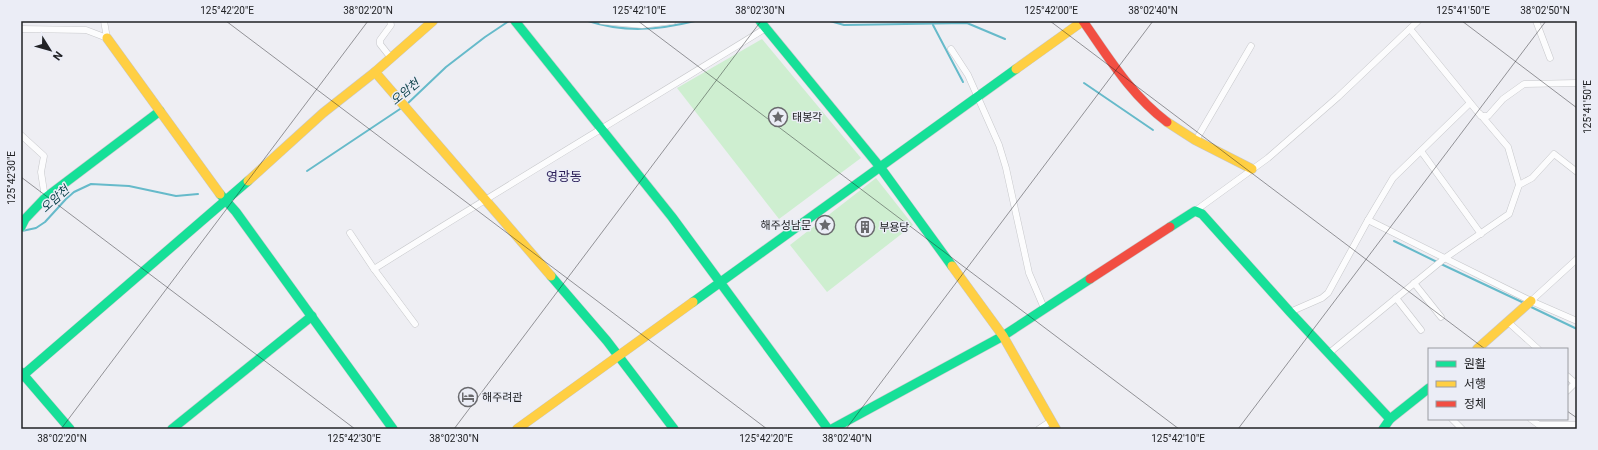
<svg xmlns="http://www.w3.org/2000/svg" width="1598" height="450" viewBox="0 0 1598 450" font-family="Roboto,'Noto Sans KR',sans-serif">
  <style>
    .green { fill: #ceeed0 }
    .lines { fill: none; stroke-linecap: round; stroke-linejoin: round }
    .stream { stroke: #66baca; stroke-width: 2 }
    .street-casing { stroke: #c7c8cb; stroke-width: 7 }
    .fast-casing { stroke: #c7c8cb; stroke-width: 10 }
    .slow-casing { stroke: #c7c8cb; stroke-width: 10 }
    .jam-casing { stroke: #c7c8cb; stroke-width: 10 }
    .street { stroke: #fcfcfd; stroke-width: 6 }
    .fast { stroke: #16e098; stroke-width: 9 }
    .slow { stroke: #ffcf43; stroke-width: 9 }
    .jam { stroke: #f24e42; stroke-width: 9 }
    .ticks { fill: none; stroke: #212225; stroke-width: 1; stroke-opacity: 0.45 }
    .labels { text-anchor: middle; dominant-baseline: central; stroke-width: 3; stroke-linejoin: round; paint-order: stroke }
    .poi-label { font-size: 11px; fill: #212225; stroke: #ebedf6; text-anchor: start }
    .water-label { font-size: 12px; font-style: italic; fill: #0c4049; stroke: #ebedf6 }
    .quarter-label { font-size: 13px; fill: #2b1f59; stroke: #ebedf6 }
    .neatline { fill: none; stroke: #212225; stroke-width: 1.5 }
    .ticks-label { font-size: 10px; text-anchor: middle; fill: #212225 }
  </style>
  <rect width="100%" height="100%" fill="#eeeef3"/>
  <!-- green -->
  <g class="green">
    <polygon points="762,39 861,158 779,219 677,88"/>
    <polygon points="876,178 913,225 827,292 790,245"/>
  </g>
  <g class="lines">
    <!-- stream -->
    <g class="stream">
      <path d="M 588,21 C 625,33 658,30 695,21"/>
      <polyline points="830,21 844,25 967,23 1005,39"/>
      <polyline points="933,25 963,82"/>
      <polyline points="1084,83 1153,130"/>
      <polyline points="406,105 446,67 485,37 509,21"/>
      <polyline points="307,171 403,107"/>
      <polyline points="22,231 36,228 45,222 66,199 74,192 91,184 129,186 176,196 198,194"/>
      <polyline points="1394,241 1437,262"/>
      <polyline points="1441,264 1524,303"/>
      <polyline points="1529,306 1577,329"/>
    </g>
    <defs>
      <g id="street">
        <polyline points="104,21 107,38"/>
        <polyline points="390,21 391,25 380,40 380,44 391,58"/>
        <polyline points="602,21 642,25 673,21"/>
        <polyline points="1536,21 1550,58"/>
        <polyline points="21,29 86,30 107,38"/>
        <polyline points="1410,29 1481,116 1488,116 1503,99 1524,84 1577,83"/>
        <polyline points="951,49 968,75 999,145 1006,168 1029,273 1044,308"/>
        <polyline points="1480,114 1508,147 1519,185"/>
        <polyline points="21,135 44,156 41,172 45,198"/>
        <polyline points="1196,140 1251,46"/>
        <polyline points="1421,151 1481,234"/>
        <polyline points="1195,211 1268,158 1338,97 1418,21"/>
        <polyline points="1368,220 1531,301 1577,321"/>
        <polyline points="350,233 374,269 415,324"/>
        <path d="M 374,269 C 504,187 635,109 766,28"/>
        <polyline points="1414,283 1441,317"/>
        <polyline points="1396,298 1421,330"/>
        <polyline points="1531,301 1577,259"/>
        <polyline points="1290,312 1322,298 1328,293 1368,220 1393,178 1470,103"/>
        <polyline points="1508,322 1538,349"/>
        <polyline points="1328,354 1445,258 1509,214 1519,185 1532,178 1554,154 1577,172"/>
        <polyline points="1567,376 1575,383"/>
        <polyline points="1567,391 1577,381"/>
        <polyline points="1452,419 1462,429"/>
        <polyline points="1531,419 1539,425 1577,425"/>
        <polyline points="1039,429 1051,421"/>
      </g>
      <g id="fast">
        <polyline points="515,21 672,217 828,429"/>
        <polyline points="760,21 880,167 952,266"/>
        <polyline points="220,194 236,212 393,429"/>
        <polyline points="21,227 25,219 45,198 160,111"/>
        <polyline points="1170,227 1195,211 1202,214 1290,312 1390,419"/>
        <polyline points="551,276 607,341 674,429"/>
        <polyline points="693,302 1016,69"/>
        <polyline points="21,372 70,429"/>
        <polyline points="21,377 248,181"/>
        <polyline points="172,429 312,316"/>
        <polyline points="832,429 1003,336 1090,279"/>
        <polyline points="1383,429 1390,419 1429,388"/>
      </g>
      <g id="slow">
        <polyline points="107,38 220,194"/>
        <polyline points="1016,69 1083,21"/>
        <polyline points="375,72 551,276"/>
        <polyline points="1167,122 1195,140 1252,169"/>
        <polyline points="248,181 323,113 375,72 433,21"/>
        <polyline points="952,266 1003,336 1056,429"/>
        <polyline points="1477,349 1531,301"/>
        <polyline points="517,429 693,302"/>
      </g>
      <g id="jam">
        <path d="M 1083,21 C 1109,58 1130,94 1167,122"/>
        <polyline points="1090,279 1170,227"/>
      </g>
    </defs>
    <!-- street casing -->
    <use href="#street" class="street-casing"/>
    <!-- fast casing -->
    <use href="#fast" class="fast-casing"/>
    <!-- slow casing -->
    <use href="#slow" class="slow-casing"/>
    <!-- jam casing -->
    <use href="#jam" class="jam-casing"/>
    <!-- street -->
    <use href="#street" class="street"/>
    <!-- fast -->
    <use href="#fast" class="fast"/>
    <!-- slow -->
    <use href="#slow" class="slow"/>
    <!-- jam -->
    <use href="#jam" class="jam"/>
  </g>
  <!-- ticks -->
  <path class="ticks" d="M 226,21 L 767,429M 638,21 L 1179,429M 1050,21 L 1485,349M 1462,21 L 1577,108M 21,177 L 355,429M 1567,411 L 1577,418M 61,429 L 368,21M 454,429 L 761,21M 846,429 L 1153,21M 1238,429 L 1546,21"/>
  <!-- icons -->
  <defs>
    <symbol id="sight-ring" viewBox="-11 -11 22 22"><circle r="9.5" fill="#ebedf6" stroke="#69696d" stroke-width="1.5"/><path d="M0-6L1.8-2.2L6-1.7L2.9 1.2L3.7 5.4L0 3.3L-3.7 5.4L-2.9 1.2L-6-1.7L-1.8-2.2Z" fill="#69696d"/></symbol>
    <symbol id="building-ring" viewBox="-11 -11 22 22"><circle r="9.5" fill="#ebedf6" stroke="#69696d" stroke-width="1.5"/><path d="M-4-6H4V6H1V3H-1V6H-4ZM-2.5-4.3h1.7v1.8h-1.7ZM.8-4.3h1.7v1.8H.8ZM-2.5-1h1.7V.8h-1.7ZM.8-1h1.7V.8H.8Z" fill="#69696d"/></symbol>
    <symbol id="hotel-ring" viewBox="-11 -11 22 22"><circle r="9.5" fill="#ebedf6" stroke="#69696d" stroke-width="1.5"/><path d="M-6-4.5h1.5V1H6V5H4.5V3h-9V5H-6ZM-4 0a1.8 1.8 0 1 1 3.6 0ZM.5 0V-2.5h3Q6-2.5 6 0Z" fill="#69696d"/></symbol>
  </defs>
  <g fill-rule="evenodd">
    <use href="#sight-ring" x="767" y="106" width="22" height="22"/>
    <use href="#sight-ring" x="814" y="214" width="22" height="22"/>
    <use href="#building-ring" x="854" y="216" width="22" height="22"/>
    <use href="#hotel-ring" x="457" y="386" width="22" height="22"/>
  </g>
  <g class="labels">
    <!-- poi labels -->
    <g class="poi-label">
      <text x="792" y="117">태봉각</text>
      <text x="811" y="225" text-anchor="end">해주성남문</text>
      <text x="879" y="227">부용당</text>
      <text x="482" y="397">해주려관</text>
    </g>
    <!-- water labels -->
    <g class="water-label">
      <text transform="translate(405 92) rotate(-39)">오암천</text>
      <text transform="translate(55 199) rotate(-42)">오암천</text>
    </g>
    <!-- quarter labels -->
    <g class="quarter-label">
      <text x="564" y="176">영광동</text>
    </g>
  </g>
  <!-- border -->
  <rect width="1598" height="450" fill="none" stroke="#ebedf6" stroke-width="44"/>
  <!-- legend -->
  <rect x="1428" y="348" width="140" height="72" fill="#ebedf6" stroke="#9a9ca2"/>
  <rect x="1436" y="361" width="20" height="6" fill="#16e098" stroke="#9a9ca2"/>
  <text x="1464" y="368" font-size="12" fill="#212225">원활</text>
  <rect x="1436" y="381" width="20" height="6" fill="#ffcf43" stroke="#9a9ca2"/>
  <text x="1464" y="388" font-size="12" fill="#212225">서행</text>
  <rect x="1436" y="401" width="20" height="6" fill="#f24e42" stroke="#9a9ca2"/>
  <text x="1464" y="408" font-size="12" fill="#212225">정체</text>
  <!-- north arrow -->
  <g transform="translate(50 50) rotate(127)" stroke="#ebedf6" stroke-width="3" paint-order="stroke">
  <path d="M0-3L7 15L0 10L-7 15Z" fill="#212225"/>
  <text y="-6" font-size="11" font-weight="bold" text-anchor="middle" fill="#212225">N</text>
  </g>
  <rect x="22" y="22" width="1554" height="406" class="neatline"/>
  <g class="ticks-label">
    <text x="227" y="14">125°42'20"E</text>
    <text x="368" y="14">38°02'20"N</text>
    <text x="639" y="14">125°42'10"E</text>
    <text x="760" y="14">38°02'30"N</text>
    <text x="1051" y="14">125°42'00"E</text>
    <text x="1153" y="14">38°02'40"N</text>
    <text x="1463" y="14">125°41'50"E</text>
    <text x="1545" y="14">38°02'50"N</text>
    <text transform="translate(1587 107) rotate(-90)" y="4">125°41'50"E</text>
    <text transform="translate(11 178) rotate(-90)" y="4">125°42'30"E</text>
    <text x="62" y="442">38°02'20"N</text>
    <text x="354" y="442">125°42'30"E</text>
    <text x="454" y="442">38°02'30"N</text>
    <text x="766" y="442">125°42'20"E</text>
    <text x="847" y="442">38°02'40"N</text>
    <text x="1178" y="442">125°42'10"E</text>
  </g>
</svg>
